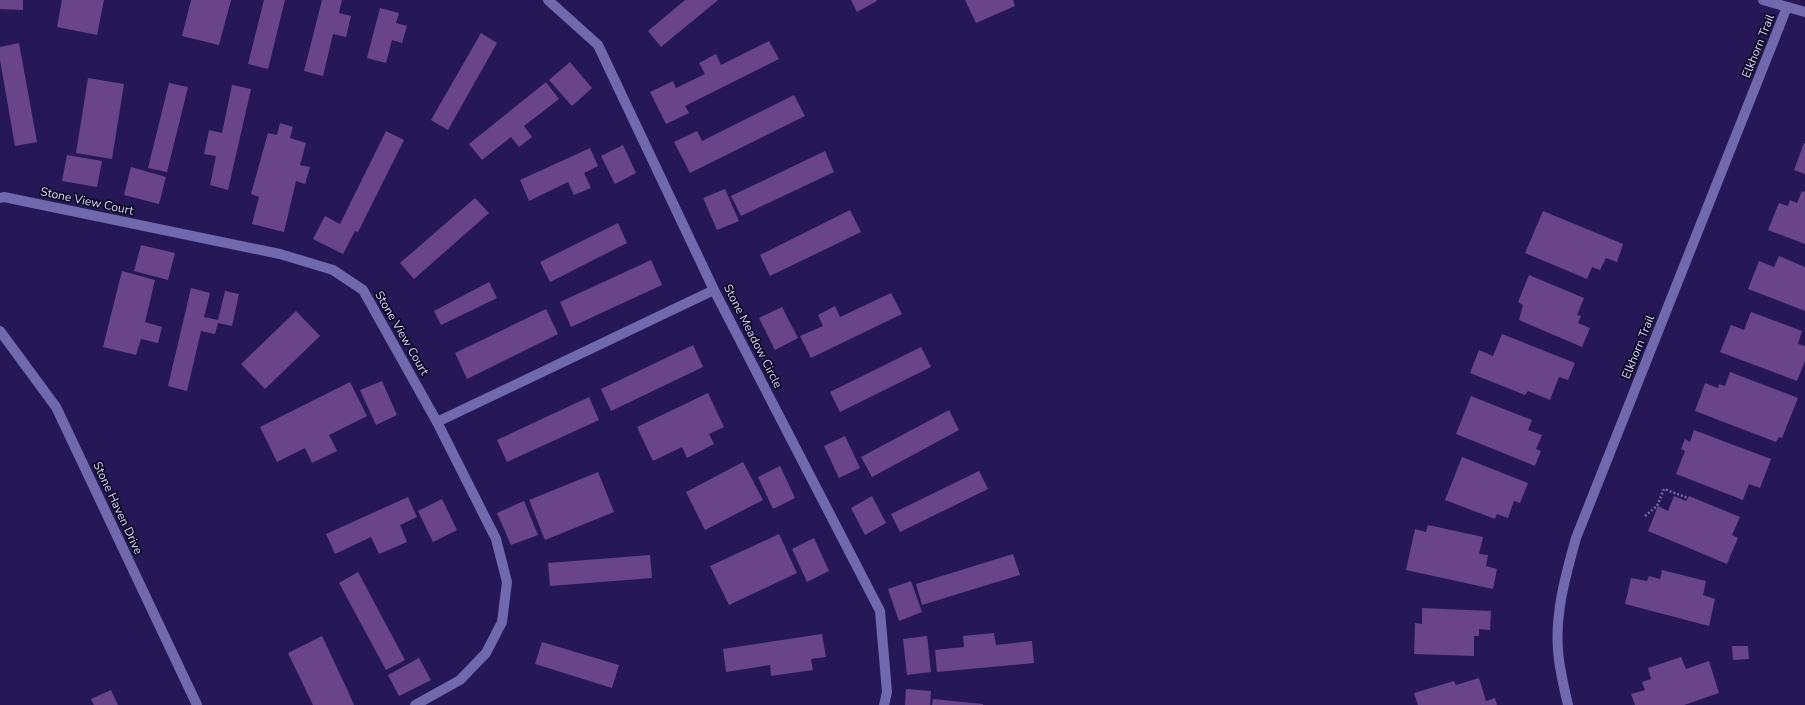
<svg xmlns="http://www.w3.org/2000/svg" width="1805" height="705" viewBox="0 0 1805 705" font-family="'Nunito Sans',sans-serif">
  <style>
    .building { fill: #694489 }
    .lines { fill: none; stroke-linecap: round; stroke-linejoin: round }
    .path { stroke: #746b9f; stroke-width: 2.5; stroke-dasharray: 2 2; stroke-linecap: butt }
    .minor { stroke: #7069ae; stroke-width: 10 }
    .labels { text-anchor: middle; dominant-baseline: central; stroke-width: 3.5; stroke-linejoin: round; paint-order: stroke }
    .street-label { font-size: 12px; fill: #d6d4fb; stroke: #0f0a24 }
  </style>
  <rect width="100%" height="100%" fill="#261856"/>
  <!-- building -->
  <g class="building">
    <polygon points="0,0 23,0 23,10 0,9"/>
    <polygon points="62,0 104,0 97,35 57,27"/>
    <polygon points="191,0 231,0 219,45 182,36"/>
    <polygon points="264,0 285,0 268,69 248,64"/>
    <polygon points="322,0 342,0 339,13 351,16 346,37 333,34 323,76 304,71"/>
    <polygon points="685,0 718,0 661,47 648,31"/>
    <polygon points="851,0 876,0 877,1 857,12"/>
    <polygon points="965,0 1013,0 1015,6 976,23"/>
    <polygon points="380,8 399,13 396,23 407,26 402,43 392,40 386,63 367,58"/>
    <polygon points="481,33 497,43 448,130 431,120"/>
    <polygon points="769,41 779,59 685,106 689,113 666,124 650,92 673,81 676,88 705,74 699,63 716,54 721,65"/>
    <polygon points="19,43 37,142 15,146 0,60 0,47"/>
    <polygon points="570,62 592,88 572,106 549,80"/>
    <polygon points="88,78 124,84 112,159 76,153"/>
    <polygon points="546,82 559,99 524,126 532,137 519,147 511,137 482,160 469,144"/>
    <polygon points="169,83 188,87 167,172 148,168"/>
    <polygon points="232,85 251,89 228,190 210,185 216,156 204,154 209,130 222,133"/>
    <polygon points="794,95 805,116 690,173 674,142 697,131 702,141"/>
    <polygon points="280,123 293,127 290,138 306,143 300,165 310,167 305,184 296,181 284,232 252,224 259,197 251,194 268,133 277,135"/>
    <polygon points="386,131 404,140 358,232 355,231 343,254 313,239 325,216 340,224"/>
    <polygon points="1804,143 1805,143 1805,174 1794,170"/>
    <polygon points="623,145 636,173 615,184 601,156"/>
    <polygon points="590,148 598,166 584,173 591,188 574,195 568,182 529,201 520,180"/>
    <polygon points="825,151 834,172 741,216 731,196"/>
    <polygon points="67,155 102,161 97,187 62,181"/>
    <polygon points="131,167 166,177 159,204 124,195"/>
    <polygon points="725,189 739,221 717,230 703,198"/>
    <polygon points="1802,191 1805,192 1805,244 1768,230 1779,203 1788,206 1790,200 1797,203"/>
    <polygon points="475,198 489,213 414,279 400,263"/>
    <polygon points="850,210 861,232 770,276 760,255"/>
    <polygon points="1543,211 1623,244 1617,262 1606,258 1600,270 1592,267 1587,279 1525,253"/>
    <polygon points="618,223 627,243 550,282 540,262"/>
    <polygon points="141,245 175,253 168,280 134,271"/>
    <polygon points="1779,256 1805,267 1805,311 1748,289 1759,261 1774,267"/>
    <polygon points="651,260 662,285 571,327 560,302"/>
    <polygon points="122,271 155,280 145,322 162,327 158,343 141,339 136,355 103,347"/>
    <polygon points="1529,275 1584,298 1577,315 1581,316 1578,323 1590,328 1582,347 1519,320 1523,305 1518,302"/>
    <polygon points="489,282 497,298 441,325 434,311"/>
    <polygon points="191,288 210,293 204,317 218,320 225,291 239,294 232,326 218,323 215,334 201,331 187,391 168,386"/>
    <polygon points="891,293 902,314 811,358 800,336 823,326 818,315 835,306 840,317"/>
    <polygon points="782,307 798,338 775,350 759,318"/>
    <polygon points="546,309 558,334 467,379 455,353"/>
    <polygon points="296,311 320,336 265,389 241,364"/>
    <polygon points="1751,312 1802,331 1798,344 1805,346 1805,361 1797,381 1720,352 1731,325 1744,330"/>
    <polygon points="1502,334 1575,363 1568,380 1559,377 1550,400 1528,391 1525,395 1470,373 1479,350 1493,356"/>
    <polygon points="693,345 703,367 611,411 601,389"/>
    <polygon points="921,347 931,367 840,412 830,392"/>
    <polygon points="1730,372 1798,398 1782,438 1779,437 1776,442 1695,411 1705,383 1718,388 1719,384 1725,386"/>
    <polygon points="382,381 397,415 376,425 360,390"/>
    <polygon points="350,382 367,416 329,435 337,451 312,463 305,448 277,462 260,427"/>
    <polygon points="708,393 724,427 709,434 714,444 687,458 682,447 653,461 637,427"/>
    <polygon points="1471,396 1532,420 1528,430 1542,435 1536,449 1541,451 1535,466 1456,434"/>
    <polygon points="589,397 599,420 507,462 497,440"/>
    <polygon points="949,410 959,430 872,477 861,457"/>
    <polygon points="1694,430 1771,459 1760,488 1749,484 1743,500 1676,474 1685,451 1681,449 1685,439 1690,442"/>
    <polygon points="845,436 860,468 839,478 824,446"/>
    <polygon points="1462,457 1528,483 1520,503 1514,501 1508,518 1497,514 1495,519 1445,500"/>
    <polygon points="743,462 763,500 705,530 686,492"/>
    <polygon points="780,466 795,498 773,509 758,477"/>
    <polygon points="979,471 988,489 900,532 891,514"/>
    <polygon points="598,472 614,512 545,540 529,500"/>
    <polygon points="872,496 886,523 865,535 851,508"/>
    <polygon points="1674,496 1686,501 1689,496 1740,517 1732,535 1738,538 1727,564 1648,531 1658,506 1668,511"/>
    <polygon points="408,497 417,517 400,525 407,542 379,554 371,537 335,554 326,534"/>
    <polygon points="442,499 457,530 433,542 418,511"/>
    <polygon points="524,501 538,535 511,545 497,513"/>
    <polygon points="1428,525 1483,537 1479,554 1488,555 1486,566 1497,569 1493,589 1406,570 1415,529 1426,532"/>
    <polygon points="779,534 797,573 729,605 710,566"/>
    <polygon points="814,538 829,571 807,582 792,549"/>
    <polygon points="1013,554 1020,575 922,605 916,584"/>
    <polygon points="650,555 652,578 550,586 548,563"/>
    <polygon points="1662,570 1706,581 1703,595 1715,599 1709,626 1625,604 1631,578 1647,581 1649,576 1660,579"/>
    <polygon points="358,572 405,660 386,670 339,583"/>
    <polygon points="911,581 922,612 899,621 888,589"/>
    <polygon points="1422,608 1491,611 1490,630 1479,629 1479,636 1474,636 1474,656 1414,654 1415,623 1422,624"/>
    <polygon points="994,633 996,645 1032,641 1034,663 937,672 935,650 964,647 963,636"/>
    <polygon points="822,634 826,657 811,659 813,670 771,676 770,665 726,672 723,649"/>
    <polygon points="322,636 347,689 354,705 313,705 288,653"/>
    <polygon points="927,636 931,672 907,675 903,639"/>
    <polygon points="542,642 619,665 612,688 535,664"/>
    <polygon points="1732,646 1748,646 1749,659 1733,660"/>
    <polygon points="1681,657 1686,669 1709,661 1719,693 1684,705 1635,705 1631,694 1645,690 1642,682 1651,679 1648,668"/>
    <polygon points="419,658 431,680 399,696 388,675"/>
    <polygon points="1479,678 1486,701 1495,698 1497,705 1418,705 1414,693 1454,681 1456,685"/>
    <polygon points="906,689 931,691 930,705 905,705"/>
    <polygon points="111,690 118,705 94,705 91,699"/>
    <polygon points="933,699 983,704 983,705 932,705"/>
  </g>
  <g class="lines">
    <!-- path -->
    <polyline class="path" points="1645,516 1657,506 1664,489 1688,498"/>
    <!-- minor -->
    <g class="minor">
      <polyline points="548,0 598,45 714,290 880,611 887,692 884,705"/>
      <polyline points="1763,0 1805,12"/>
      <polyline points="0,198 4,197 280,254 333,270 363,290 437,422 496,539 507,582 502,622 486,653 460,680 415,705"/>
      <polyline points="0,331 56,407 197,705"/>
      <polyline points="437,422 714,290"/>
      <path d="M 1568,705 C 1564,687 1559,668 1558,650 C 1555,612 1566,574 1576,538 L 1787,7"/>
    </g>
  </g>
  <g class="labels">
    <!-- street labels -->
    <g class="street-label">
      <text transform="translate(1758 46) rotate(-68)">Elkhorn Trail</text>
      <text transform="translate(87 201) rotate(12)">Stone View Court</text>
      <text transform="translate(402 333) rotate(60)">Stone View Court</text>
      <text transform="translate(753 336) rotate(63)">Stone Meadow Circle</text>
      <text transform="translate(1638 347) rotate(-68)">Elkhorn Trail</text>
      <text transform="translate(118 508) rotate(65)">Stone Haven Drive</text>
    </g>
  </g>
</svg>
